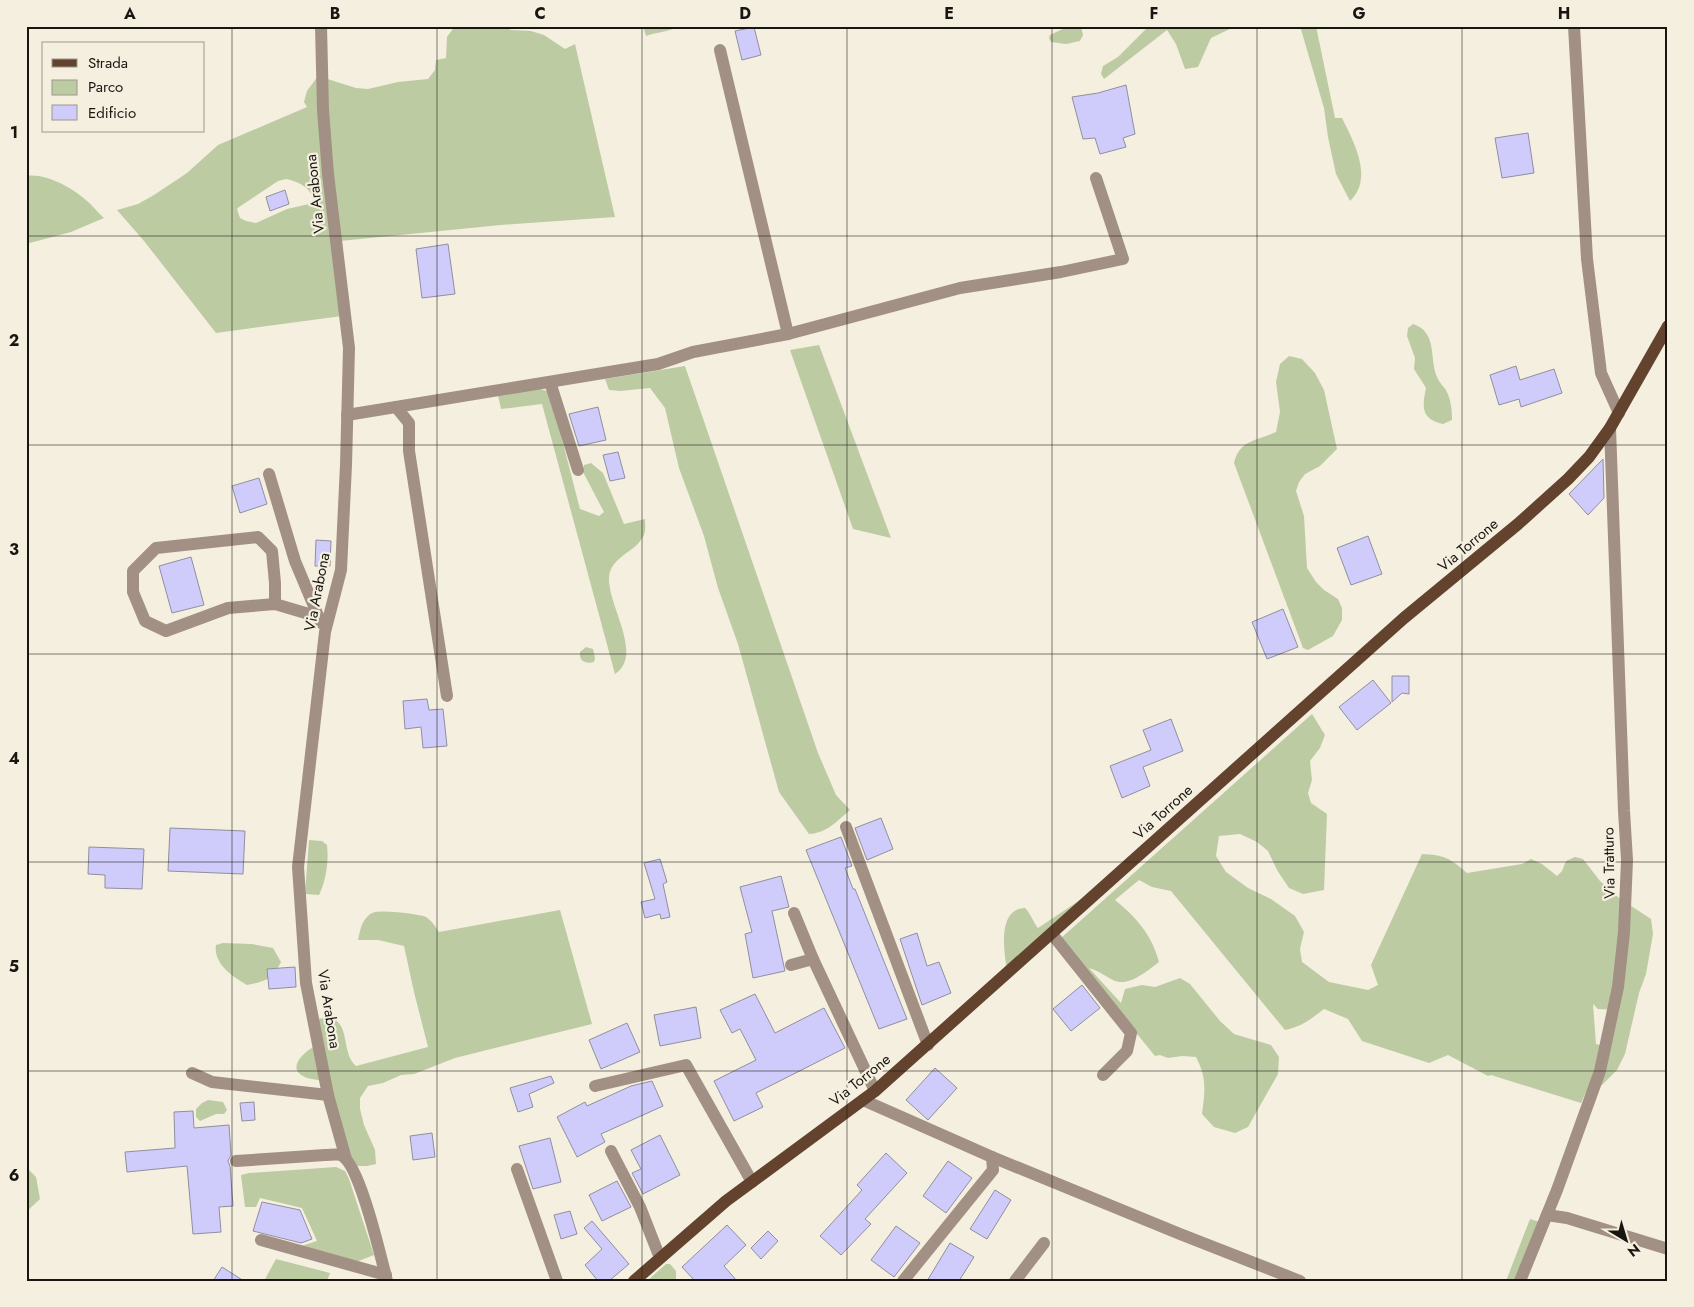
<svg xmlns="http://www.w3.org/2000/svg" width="1694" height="1307" viewBox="0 0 1694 1307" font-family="Jost,sans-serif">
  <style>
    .green { fill: #bdcba3; fill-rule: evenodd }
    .building { fill: #cfccfb; stroke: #908f9e }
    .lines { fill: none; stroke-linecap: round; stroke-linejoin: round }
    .minor { stroke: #a39084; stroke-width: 12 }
    .major { stroke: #63432d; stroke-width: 12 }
    .grid { fill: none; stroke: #181611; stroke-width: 1; stroke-opacity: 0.55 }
    .labels { text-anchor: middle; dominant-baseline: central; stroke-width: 4.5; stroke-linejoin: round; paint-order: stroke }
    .street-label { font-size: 15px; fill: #181611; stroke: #f5efe0 }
    .neatline { fill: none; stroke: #181611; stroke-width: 2 }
    .grid-label { font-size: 16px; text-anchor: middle; font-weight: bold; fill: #181611 }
  </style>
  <rect width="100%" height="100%" fill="#f5efe0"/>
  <!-- green -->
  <g class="green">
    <path d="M 455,26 L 503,26 L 511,30 L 531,31 L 544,35 L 565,49 L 575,44 L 615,217 L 501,225 L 340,241 L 342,316 L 216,333 L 144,241 L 117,210 L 138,204 L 154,195 L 187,173 L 218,145 L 307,107 L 304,102 L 307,91 L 318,76 L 356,88 L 368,89 L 398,82 L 428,79 L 435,70 L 436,60 L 446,58 L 447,37 ZM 286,179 C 297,181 312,188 313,200 L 309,204 L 287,209 L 256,223 L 246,221 L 240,218 L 237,209 L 239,207 L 278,181 Z"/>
    <path d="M 643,26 L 679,26 C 670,32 656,32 646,36 Z"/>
    <polygon points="1069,26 1081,27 1083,35 1080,41 1066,44 1051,42 1049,38 1050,35"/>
    <polygon points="1149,26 1234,26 1234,27 1211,38 1198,67 1185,69 1176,44 1167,30 1104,79 1101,74 1103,66 1118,57"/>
    <path d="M 1300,26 L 1316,26 L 1335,118 L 1342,118 C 1354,142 1374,179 1350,201 L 1336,174 L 1328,137 L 1324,108 Z"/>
    <path d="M 26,176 C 46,173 73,188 87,201 C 93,206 98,213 104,218 L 71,232 L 26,244 Z"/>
    <path d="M 1413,324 C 1438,332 1429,359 1437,377 C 1439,382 1443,386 1446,390 C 1451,400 1452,409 1452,420 L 1443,424 C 1421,419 1422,407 1426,388 L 1414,369 L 1415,358 L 1407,336 L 1408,328 Z"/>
    <polygon points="819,345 891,538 853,529 790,350"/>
    <path d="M 1289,356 L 1302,359 L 1315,373 L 1324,390 L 1337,449 L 1320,466 L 1305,474 L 1299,482 L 1296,491 L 1304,516 L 1307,568 L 1316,582 L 1324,590 L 1338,599 L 1342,608 L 1342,620 L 1333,636 L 1308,650 L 1303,648 L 1234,463 C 1240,439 1257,441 1276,432 L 1280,412 L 1276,382 L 1280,364 Z"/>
    <path d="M 685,366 L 818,753 L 836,795 L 850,810 C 837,821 827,833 809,834 L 779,792 L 738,644 L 718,588 L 704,536 L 679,468 L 665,408 L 650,388 L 620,391 L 609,390 L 605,379 Z"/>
    <path d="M 537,388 L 547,391 L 558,424 L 580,509 L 599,516 L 604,512 L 583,472 L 584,465 L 591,463 L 603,473 L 624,524 L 645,519 C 645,524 646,530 644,535 C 636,553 610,556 609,578 C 608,606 644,655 615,674 L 542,404 L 501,409 L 498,395 Z"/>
    <path d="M 586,647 L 593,649 L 595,658 L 594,662 C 586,664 579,662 580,652 Z"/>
    <path d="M 1312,714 L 1325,735 L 1320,748 L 1310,761 L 1312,780 L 1308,793 L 1311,803 L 1327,814 L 1324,890 L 1303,894 L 1289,888 L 1277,870 L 1268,851 L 1257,842 L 1240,834 L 1219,836 L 1216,856 L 1226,872 L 1248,888 L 1271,899 L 1295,916 L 1304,932 L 1300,949 L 1302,962 L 1329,982 L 1368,990 L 1378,985 L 1371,965 L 1422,854 C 1444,855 1450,858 1467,873 L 1522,864 L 1531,859 L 1542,864 L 1557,876 L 1562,871 L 1566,861 L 1575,857 L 1583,859 L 1600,881 L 1619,898 L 1651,919 L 1653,934 L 1646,974 L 1639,993 L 1625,1054 L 1617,1070 L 1602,1085 L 1586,1092 L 1581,1103 L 1491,1075 L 1488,1076 L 1448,1055 L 1429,1063 L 1362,1041 L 1348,1019 L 1324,1009 C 1311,1019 1301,1027 1285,1030 L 1171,891 L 1152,887 L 1139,880 L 1115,900 C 1136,917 1152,935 1159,962 C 1147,971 1128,988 1113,980 C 1105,976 1097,970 1089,968 L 1121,1003 L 1125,989 L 1142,985 L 1155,987 L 1180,978 L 1190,984 L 1220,1021 L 1234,1034 L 1271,1045 L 1279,1057 L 1278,1074 L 1248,1127 L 1235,1133 L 1214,1127 L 1202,1114 C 1205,1091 1207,1078 1196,1057 L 1182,1056 L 1168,1058 L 1160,1055 L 1155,1056 L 1060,939 ZM 1593,1004 L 1598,1009 L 1619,1010 L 1610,1048 L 1596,1044 Z"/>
    <path d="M 309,840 L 322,841 L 327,845 C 329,862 326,880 319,895 L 305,894 Z"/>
    <path d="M 1080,900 L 1007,970 C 1004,952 997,909 1025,908 C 1031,914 1033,922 1038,928 Z"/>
    <path d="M 560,910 L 592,1024 L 455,1058 L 414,1074 L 401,1075 L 383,1083 L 368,1086 L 360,1098 L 360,1109 L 364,1125 L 375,1150 L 376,1164 L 367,1166 L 357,1166 L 347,1157 L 323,1081 C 318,1080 311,1079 307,1078 C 284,1069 304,1052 315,1046 L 310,1021 C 315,1020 321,1018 326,1018 C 352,1018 340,1053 356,1066 L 428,1047 L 414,992 L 404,946 L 378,940 L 358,940 C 360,931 361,922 369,915 C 370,914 374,912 376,912 C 382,910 421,914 426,917 C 432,921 435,926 439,932 Z"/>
    <path d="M 223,943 L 252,944 L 273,948 L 281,962 C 272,979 267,981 247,985 C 233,977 213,964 216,945 Z"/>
    <polygon points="208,1100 223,1102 227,1110 224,1114 216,1114 200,1121 196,1117 196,1109 202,1103"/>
    <polygon points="26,1167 36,1177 40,1199 26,1212"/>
    <polygon points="336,1167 345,1171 349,1179 374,1255 351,1264 298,1247 317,1241 302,1208 260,1198 256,1207 245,1207 241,1175 249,1173"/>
    <polygon points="1530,1219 1540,1222 1517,1281 1506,1281"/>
    <polygon points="276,1259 330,1273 327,1281 264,1281"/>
    <polygon points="666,1264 670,1264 676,1271 676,1281 647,1281"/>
  </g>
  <!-- building -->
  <g class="building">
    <polygon points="754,27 761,55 742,60 735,31"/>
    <polygon points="1126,85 1135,134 1123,138 1126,147 1100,154 1095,138 1083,139 1072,97 1098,93"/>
    <polygon points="1528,133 1534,173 1502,178 1495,138"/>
    <polygon points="285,190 289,204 270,211 266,197"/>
    <polygon points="448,244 455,294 422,298 416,249"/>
    <polygon points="1516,366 1520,380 1554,369 1562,393 1521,407 1519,399 1499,405 1490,375"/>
    <polygon points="598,407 606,440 579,446 569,414"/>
    <polygon points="618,452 625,478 610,481 603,455"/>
    <polygon points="1603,459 1604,498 1588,515 1569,494"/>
    <polygon points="259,478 267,504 240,513 232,486"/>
    <polygon points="1368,536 1382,574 1351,585 1337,548"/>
    <polygon points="316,540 331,541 330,566 315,566"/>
    <polygon points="191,557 204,605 172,613 159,566"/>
    <polygon points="1283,609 1298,647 1267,659 1252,622"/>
    <polygon points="1392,676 1409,676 1409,694 1402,693 1392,702"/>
    <polygon points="1373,680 1391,703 1357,730 1339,707"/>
    <polygon points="427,699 429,710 443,709 447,746 423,748 421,727 405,729 403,701"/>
    <polygon points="1171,719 1183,751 1143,767 1150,786 1122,798 1110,766 1151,750 1143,730"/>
    <polygon points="881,818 893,849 867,860 855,828"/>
    <polygon points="170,828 245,831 243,874 168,871"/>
    <polygon points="841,837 852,866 845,868 853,889 855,889 907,1019 879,1029 806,850"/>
    <polygon points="89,847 144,849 142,889 105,888 105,875 88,874"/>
    <polygon points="660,859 667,882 663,884 670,917 661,919 660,914 645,918 641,902 655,899 644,863"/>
    <polygon points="781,876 789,907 772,911 785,971 753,978 745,934 752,932 740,887"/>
    <polygon points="917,933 927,966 939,962 951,993 922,1005 900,939"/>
    <polygon points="295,967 296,987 269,989 267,969"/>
    <polygon points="1082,985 1100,1008 1071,1031 1053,1009"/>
    <polygon points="755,994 775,1033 824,1008 845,1048 756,1093 763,1107 734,1121 714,1081 756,1060 740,1029 732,1033 720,1010"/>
    <polygon points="696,1007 701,1038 660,1046 654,1015"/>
    <polygon points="627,1023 640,1052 601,1069 589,1040"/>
    <polygon points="935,1068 957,1088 928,1120 906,1100"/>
    <polygon points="551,1076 554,1083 529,1094 533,1107 518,1112 510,1088"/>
    <polygon points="652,1081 663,1106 601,1134 605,1142 577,1157 557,1117 585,1102 587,1106 631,1086"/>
    <polygon points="254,1102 255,1120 242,1121 240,1103"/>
    <polygon points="193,1111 194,1128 229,1125 231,1155 228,1161 230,1166 233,1206 219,1207 221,1232 193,1234 187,1166 127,1172 125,1152 175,1148 174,1112"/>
    <polygon points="432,1133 435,1157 413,1160 410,1136"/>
    <polygon points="660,1135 680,1175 643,1194 632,1173 641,1169 631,1150"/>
    <polygon points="550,1138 561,1182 533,1189 519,1146"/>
    <polygon points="886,1153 907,1173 865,1219 871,1224 841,1255 820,1236 862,1190 857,1185"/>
    <polygon points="948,1161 972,1178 946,1213 923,1196"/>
    <polygon points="617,1181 631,1207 602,1221 589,1195"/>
    <polygon points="995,1190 1011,1200 987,1239 970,1229"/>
    <polygon points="262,1202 300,1210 312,1239 301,1243 253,1231"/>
    <polygon points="570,1211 577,1234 561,1239 554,1215"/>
    <polygon points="592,1221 629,1264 609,1281 598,1281 585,1265 602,1249 584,1228"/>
    <polygon points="727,1225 746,1245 724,1266 737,1281 695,1281 682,1267"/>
    <polygon points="896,1226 920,1243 894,1277 871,1260"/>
    <polygon points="768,1231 778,1241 761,1259 751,1248"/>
    <polygon points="950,1243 974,1257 959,1281 927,1281"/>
    <polygon points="222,1267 244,1281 213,1281"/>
  </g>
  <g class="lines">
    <!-- minor -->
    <g class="minor">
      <polyline points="321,26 323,110 328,174 349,348 346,465 341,570 325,632 298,867 306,983 328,1095 346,1159"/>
      <polyline points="1574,26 1587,259 1601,373 1619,413"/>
      <polyline points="720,50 788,334"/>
      <polyline points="550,382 578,470"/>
      <polyline points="396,407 409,423 409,451 447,696"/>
      <polyline points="347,415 658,364 693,352 788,334 960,288 1061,272 1123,259 1096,178"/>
      <polyline points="269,474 295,561 321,623"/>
      <polyline points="275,604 275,583 272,551 258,537 156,548 133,571 133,592 145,621 166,631 228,608 275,604 319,617"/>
      <polyline points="846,827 928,1045"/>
      <polyline points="794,913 813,959 875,1091"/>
      <polyline points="1052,934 1131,1033 1127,1051 1103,1075"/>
      <polyline points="791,965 813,959"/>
      <polyline points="192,1073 212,1082 328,1095"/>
      <polyline points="595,1086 686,1065 752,1182"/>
      <polyline points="863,1100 992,1157 993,1170 903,1281"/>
      <polyline points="611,1151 640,1207 660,1258"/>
      <polyline points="992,1157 1180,1234 1300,1281"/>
      <path d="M 236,1161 L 325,1155 C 330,1155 337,1154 341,1155 C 360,1164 381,1258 387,1281"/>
      <polyline points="517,1169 557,1281"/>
      <polyline points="1547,1215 1567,1218 1668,1249"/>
      <polyline points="261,1240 386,1275"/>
      <polyline points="1015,1281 1044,1243"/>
      <polyline points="1520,1281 1557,1190 1600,1071 1618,987 1624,932 1627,860 1624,811 1610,428"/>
    </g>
    <!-- major -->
    <polyline class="major" points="634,1281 726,1201 875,1091 1404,618 1518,524 1568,479 1589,457 1610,428 1668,326"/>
  </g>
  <!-- grid -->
  <path class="grid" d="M 232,26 L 232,1281M 437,26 L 437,1281M 642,26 L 642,1281M 847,26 L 847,1281M 1052,26 L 1052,1281M 1257,26 L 1257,1281M 1462,26 L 1462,1281M 26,236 L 1668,236M 26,445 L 1668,445M 26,654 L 1668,654M 26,862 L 1668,862M 26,1071 L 1668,1071"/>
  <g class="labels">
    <!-- street labels -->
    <g class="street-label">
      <text transform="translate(315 194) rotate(-96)">Via Arabona</text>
      <text transform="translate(1468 545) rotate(-40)">Via Torrone</text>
      <text transform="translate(317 592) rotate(-79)">Via Arabona</text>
      <text transform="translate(1163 812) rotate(-42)">Via Torrone</text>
      <text transform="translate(1609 863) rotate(-91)">Via Tratturo</text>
      <text transform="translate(329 1009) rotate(81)">Via Arabona</text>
      <text transform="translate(860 1080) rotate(-39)">Via Torrone</text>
    </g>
  </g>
  <!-- border -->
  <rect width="1694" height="1307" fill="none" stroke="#f5efe0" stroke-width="55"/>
  <!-- legend -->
  <rect x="42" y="42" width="162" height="90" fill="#f5efe0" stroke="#9d988d"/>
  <rect x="52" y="59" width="25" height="8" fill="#63432d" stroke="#9d988d"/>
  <text x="88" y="68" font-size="15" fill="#181611">Strada</text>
  <rect x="52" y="80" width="25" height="15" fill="#bdcba3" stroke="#9d988d"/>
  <text x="88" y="92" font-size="15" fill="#181611">Parco</text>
  <rect x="52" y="105" width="25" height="15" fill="#cfccfb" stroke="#9d988d"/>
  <text x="88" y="118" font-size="15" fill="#181611">Edificio</text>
  <!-- north arrow -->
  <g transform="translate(1626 1240) rotate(142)" stroke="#f5efe0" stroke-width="4" paint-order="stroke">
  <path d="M0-4L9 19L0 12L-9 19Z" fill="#181611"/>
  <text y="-8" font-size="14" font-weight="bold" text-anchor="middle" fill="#181611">N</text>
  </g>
  <rect x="28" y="28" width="1638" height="1252" class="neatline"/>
  <g class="grid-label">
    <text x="130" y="19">A</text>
    <text x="335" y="19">B</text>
    <text x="540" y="19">C</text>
    <text x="745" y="19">D</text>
    <text x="949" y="19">E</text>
    <text x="1154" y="19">F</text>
    <text x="1359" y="19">G</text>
    <text x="1564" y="19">H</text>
    <text x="14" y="138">1</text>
    <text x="14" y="346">2</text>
    <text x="14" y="555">3</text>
    <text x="14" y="764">4</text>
    <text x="14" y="972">5</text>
    <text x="14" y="1181">6</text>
  </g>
</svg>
